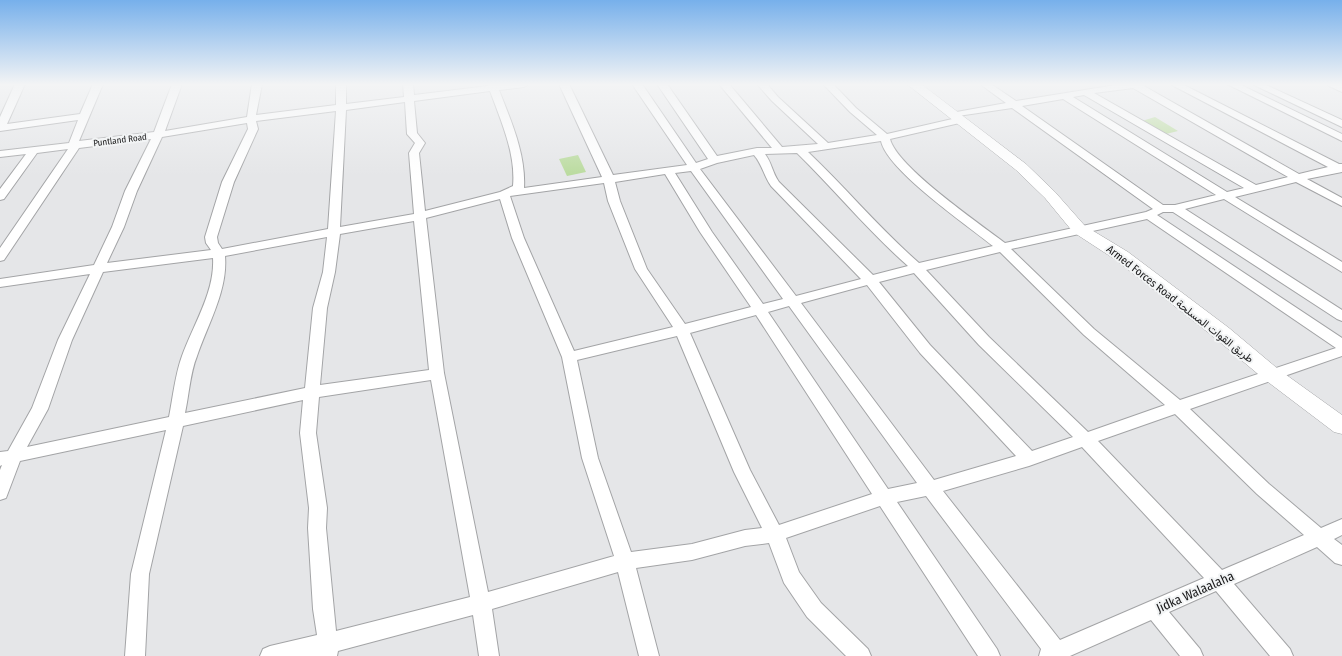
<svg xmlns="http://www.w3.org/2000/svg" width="1342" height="656" viewBox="0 0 1342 656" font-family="'Fira Sans Condensed',Vazirmatn,sans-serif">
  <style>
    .green { fill: #badb9e }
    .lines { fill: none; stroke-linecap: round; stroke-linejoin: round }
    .street-casing { stroke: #a3a4a6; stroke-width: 2 }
    .secondary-casing { stroke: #a3a4a6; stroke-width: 1 }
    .street { fill: #fff; fill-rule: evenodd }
    .secondary { fill: #fff; fill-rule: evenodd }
    .labels { text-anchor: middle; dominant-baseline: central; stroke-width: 4; stroke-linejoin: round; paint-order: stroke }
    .far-street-label { font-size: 9px; fill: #1a1a1b; stroke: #f2f4f5 }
    .street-label { font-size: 11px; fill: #1a1a1b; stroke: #f2f4f5 }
    .near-street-label { font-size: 13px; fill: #1a1a1b; stroke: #f2f4f5 }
  </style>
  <rect width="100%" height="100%" fill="#e5e6e8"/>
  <!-- green -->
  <g class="green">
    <polygon points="1155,117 1178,131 1166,134 1142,121"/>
    <polygon points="578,155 586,172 567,176 559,159"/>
  </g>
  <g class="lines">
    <defs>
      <g id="street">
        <path d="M 15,84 L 25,84 L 7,124 L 80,114 L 93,84 L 103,84 L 79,141 L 154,132 L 172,84 L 182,84 L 165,131 L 247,117 L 252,84 L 262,84 L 256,115 L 336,105 L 336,84 L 346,84 L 346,104 L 404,97 L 403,84 L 413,84 L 414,95 L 488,86 L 487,84 L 529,84 L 524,87 L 499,90 C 511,121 526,154 524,188 L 602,177 L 559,84 L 569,84 L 613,175 L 687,165 L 632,84 L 642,84 L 696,163 L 708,159 L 657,84 L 667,84 L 717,156 L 757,148 L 772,148 L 719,84 L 729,84 L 782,147 L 818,144 L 772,101 L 757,84 L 767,84 L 778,97 L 828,143 L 877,135 L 850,112 L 823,84 L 833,84 L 856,108 L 887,134 L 961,117 L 964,118 L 966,120 L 964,122 L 890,139 C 897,167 979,223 1005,243 L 1146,212 L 1153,209 L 1012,108 L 951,117 L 949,115 L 951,113 L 1006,103 L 980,84 L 991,84 L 1016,101 L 1122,84 L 1146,84 L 1144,86 L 1299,174 L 1328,167 L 1170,84 L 1182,84 L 1339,164 L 1342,164 L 1342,172 L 1307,179 L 1342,198 L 1342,206 L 1296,182 L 1235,197 L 1342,262 L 1342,272 L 1224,199 L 1185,209 L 1342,310 L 1342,321 L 1337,319 L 1173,212 L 1163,212 L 1157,215 L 1342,338 L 1342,356 L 1190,409 L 1269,484 L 1321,528 L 1342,519 L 1342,535 L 1334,539 L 1342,545 L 1342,565 L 1335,563 L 1317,547 L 1234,584 L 1290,649 L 1293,656 L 1270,656 L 1216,591 L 1169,612 L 1200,649 L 1203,656 L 1180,656 L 1151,620 L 1070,656 L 1039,656 L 1041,649 L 926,496 L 897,502 L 997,649 L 1000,656 L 978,656 L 880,506 L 786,538 L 799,572 L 821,603 L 868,649 L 871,656 L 846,656 L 807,617 L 784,583 L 769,543 L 745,546 L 692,560 L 636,568 L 659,656 L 639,656 L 618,572 L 492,609 L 499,656 L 479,656 L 473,615 L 338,651 L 337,656 L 260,656 L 263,649 L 270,646 L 317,635 L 313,609 L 308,528 L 309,508 L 300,433 L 303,400 L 183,426 L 149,574 L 145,656 L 125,656 L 131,574 L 166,430 L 20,461 L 6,498 L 0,500 L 0,470 L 2,465 L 0,466 L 0,452 L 8,451 L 32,408 L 58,340 L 90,274 L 0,287 L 0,279 L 94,265 L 112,227 L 125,191 L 151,139 L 79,148 L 4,260 L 0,261 L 0,248 L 68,149 L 37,153 L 4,199 L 0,200 L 0,189 L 26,154 L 0,157 L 0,151 L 69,143 L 78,120 L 0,131 L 0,117 ZM 1133,88 L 1288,177 L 1256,185 L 1094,93 ZM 490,91 C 501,121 516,154 513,186 L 500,192 L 425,211 L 419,153 L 425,143 L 417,133 L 414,101 ZM 1084,95 L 1244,188 L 1227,192 L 1073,97 ZM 1063,99 L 1216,195 L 1175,205 L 1163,205 L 1022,106 ZM 405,102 L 407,134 L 415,143 L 409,153 L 414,214 L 340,227 L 346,110 ZM 336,111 L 328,229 L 222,249 L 218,243 L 217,237 L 234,182 L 258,129 L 256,121 ZM 247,123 L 248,129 L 222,182 L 205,237 L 206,243 L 211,250 L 107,263 L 124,227 L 137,191 L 162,137 ZM 881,141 C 887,170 967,225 993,246 L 919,263 C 880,229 846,188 808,152 ZM 797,153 C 835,190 868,231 908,266 L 873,275 L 779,182 C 772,172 772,163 765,154 ZM 754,155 C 762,164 764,176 771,186 L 861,279 L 796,296 L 700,169 L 717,163 ZM 691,171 L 783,299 L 763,304 L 712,232 L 675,173 ZM 665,174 L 700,232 L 751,307 L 685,324 L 647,269 L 620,201 L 615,182 ZM 604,183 L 608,201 L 635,269 L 673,327 L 574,351 L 524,238 L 510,196 ZM 500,199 L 512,238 L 562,357 L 582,458 L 614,556 L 488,592 L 444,373 L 426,218 ZM 1147,219 L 1336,348 L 1180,400 L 1094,329 L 1011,249 ZM 414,221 L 429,370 L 320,385 L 327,308 L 335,272 L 340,234 ZM 327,237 L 323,272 L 313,308 L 305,388 L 185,413 C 189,395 190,373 197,356 C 208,324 228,290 225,256 ZM 1000,252 L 1084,335 L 1165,405 L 1088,432 L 989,337 L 926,270 ZM 213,258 C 215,292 193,325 182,356 C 175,375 173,397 169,417 L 27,447 L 48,409 L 72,340 L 103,272 ZM 914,273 L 979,345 L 1073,437 L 1032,451 L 930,345 L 879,282 ZM 867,285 L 920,353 L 1016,456 L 934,480 L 801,303 ZM 789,306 L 917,483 L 888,489 L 768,312 ZM 756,315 L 872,494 L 779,525 L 750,470 L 690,333 ZM 677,336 L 734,472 L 762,528 L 745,530 L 692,544 L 631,552 L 598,458 L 577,360 ZM 431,380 L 470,597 L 336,631 L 326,528 L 327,508 L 316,433 L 319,397 ZM 1175,414 L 1257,494 L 1304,535 L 1222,570 L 1098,441 ZM 1082,447 L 1204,578 L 1060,640 L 943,491 L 1029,466 Z"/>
        <polygon points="1227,84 1239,84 1342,134 1342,141"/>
        <polygon points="1252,84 1264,84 1342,120 1342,127"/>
        <polygon points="1327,84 1342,85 1342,92 1329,86"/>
      </g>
      <polygon id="secondary" points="907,84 921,84 1026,164 1055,192 1085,226 1128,252 1229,328 1278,369 1342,415 1342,434 1334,432 1264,379 1215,338 1116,260 1073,232 1045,198 1016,170"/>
    </defs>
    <!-- street casing -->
    <use href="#street" class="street-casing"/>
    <!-- secondary casing -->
    <use href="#secondary" class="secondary-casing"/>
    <!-- street -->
    <use href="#street" class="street"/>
    <!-- secondary -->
    <use href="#secondary" class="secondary"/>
  </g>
  <!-- sky -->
  <linearGradient id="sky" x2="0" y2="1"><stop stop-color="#77b0eb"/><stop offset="0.48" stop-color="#f3f4f5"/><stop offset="1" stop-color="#f3f4f5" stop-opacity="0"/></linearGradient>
  <rect width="1342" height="176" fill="url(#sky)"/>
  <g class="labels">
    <!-- far-street labels -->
    <g class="far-street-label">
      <text transform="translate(120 140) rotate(-7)">Puntland Road</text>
    </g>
    <!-- street labels -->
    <g class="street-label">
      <text transform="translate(1180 304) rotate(38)">Armed Forces Road طريق القوات المسلحة</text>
    </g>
    <!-- near-street labels -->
    <g class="near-street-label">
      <text transform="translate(1195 592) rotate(-24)">Jidka Walaalaha</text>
    </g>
  </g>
</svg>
